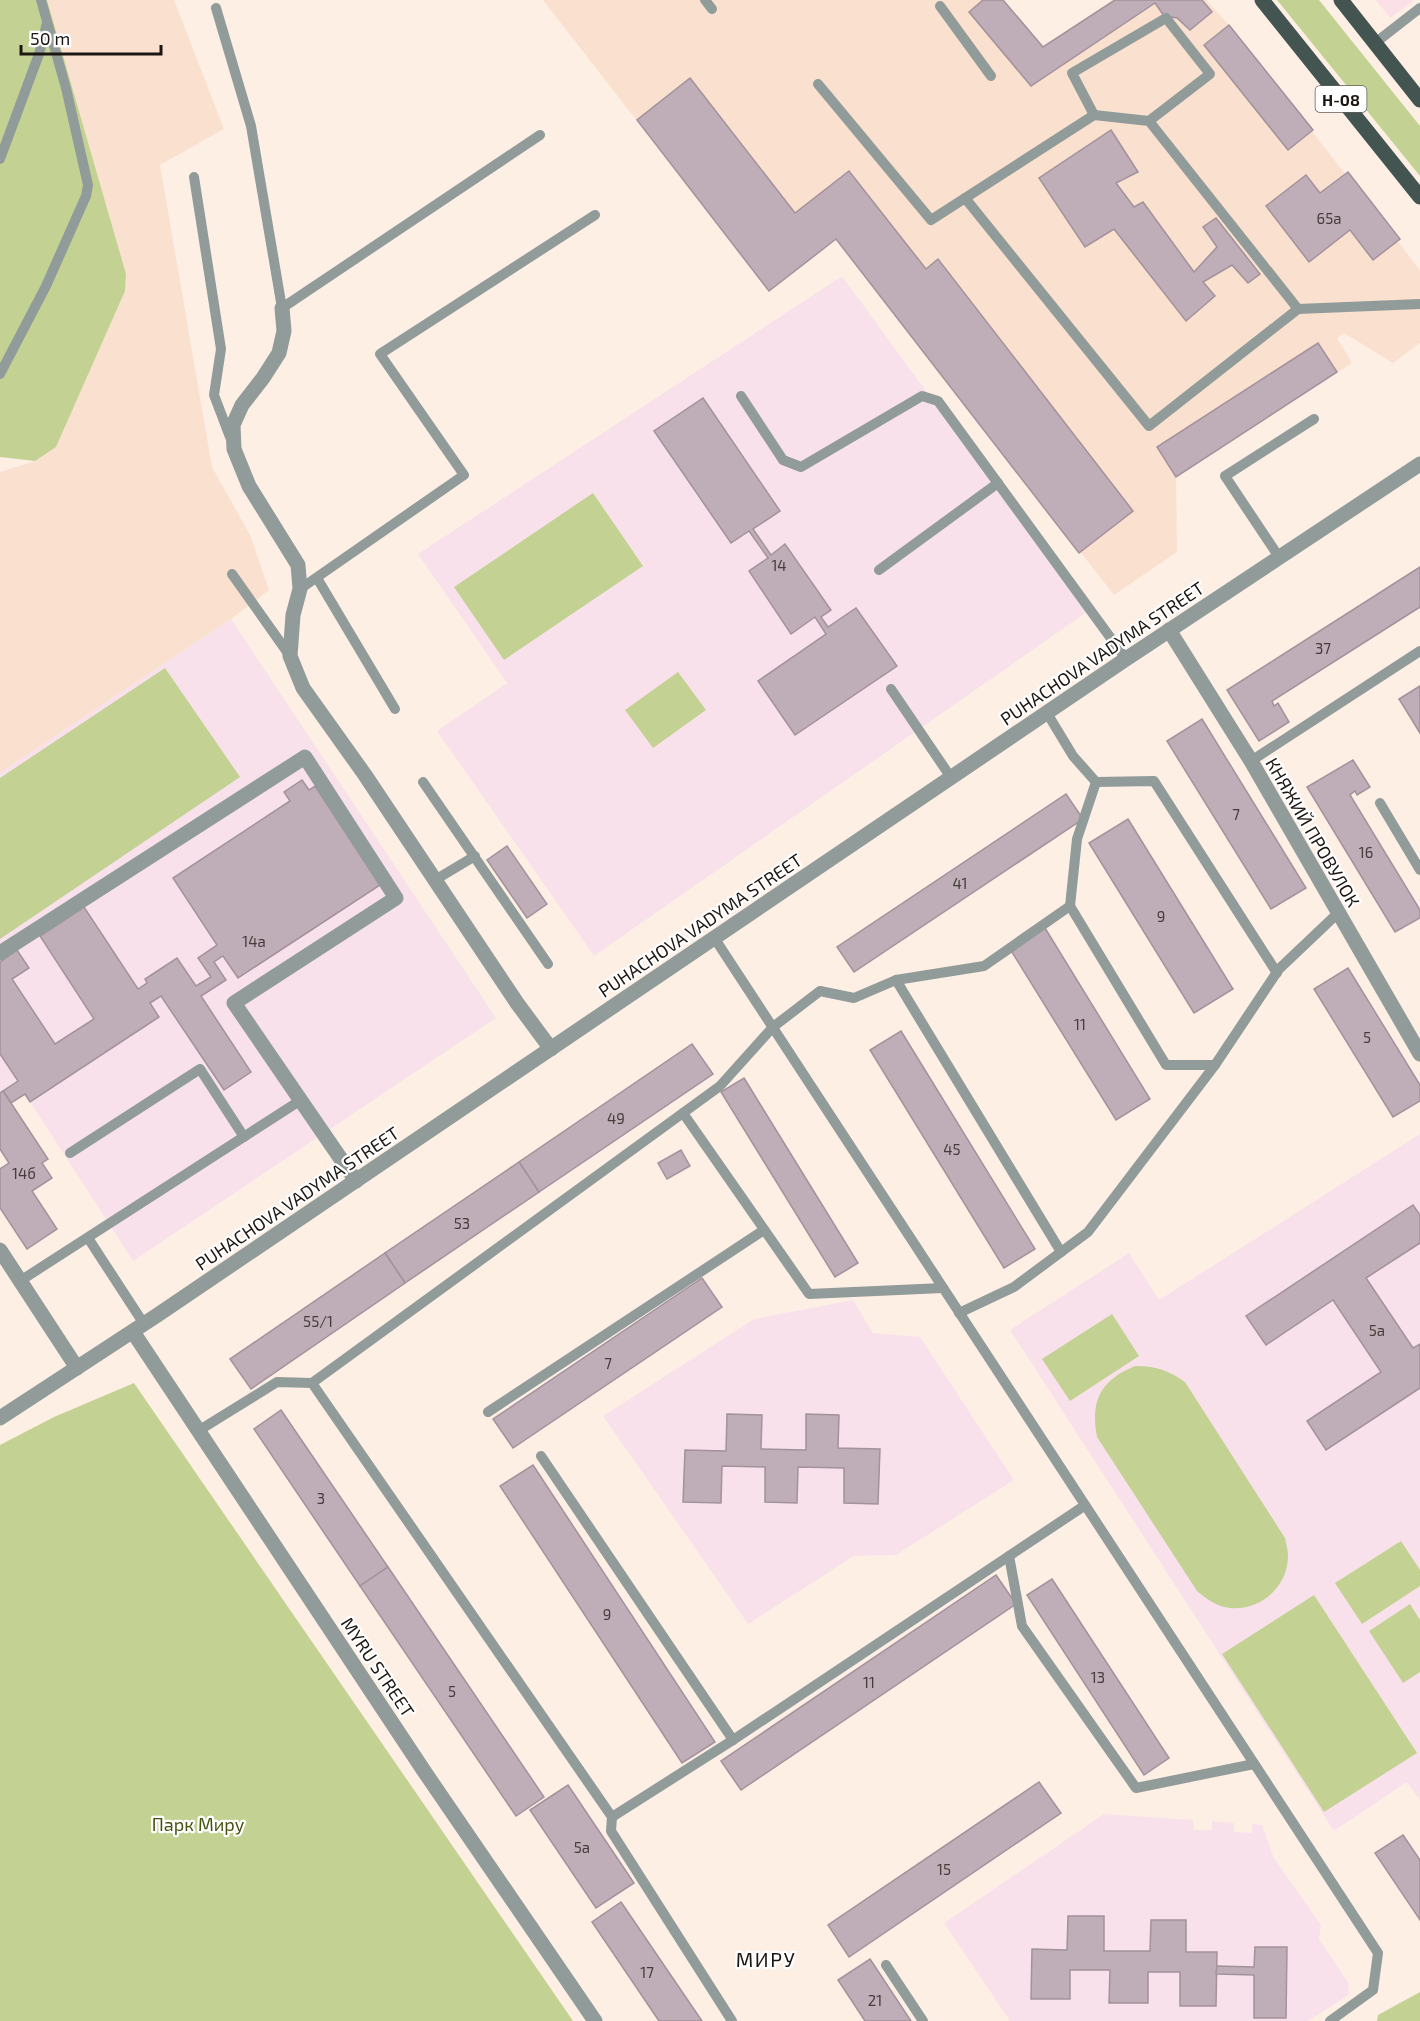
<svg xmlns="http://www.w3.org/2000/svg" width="1420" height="2021" viewBox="0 0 1420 2021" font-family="'Exo 2',sans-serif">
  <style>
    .commercial { fill: #fbe1e7 }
    .built { fill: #f9e0cf }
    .education { fill: #f9e1eb }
    .green { fill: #c3d293 }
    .building { fill: #bfadb7; stroke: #a3919c; stroke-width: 1.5 }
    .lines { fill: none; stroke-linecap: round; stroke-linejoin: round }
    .service { stroke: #919b99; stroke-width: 10 }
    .minor { stroke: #919b99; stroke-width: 15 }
    .tertiary { stroke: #919b99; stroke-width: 15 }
    .primary { stroke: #445451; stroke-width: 15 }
    .labels { text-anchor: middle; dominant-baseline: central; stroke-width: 4.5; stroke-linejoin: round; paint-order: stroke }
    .number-label { font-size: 15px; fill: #463c3c }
    .shield { fill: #fff; stroke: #615d5a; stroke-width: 1.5 }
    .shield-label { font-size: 16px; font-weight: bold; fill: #1d1713 }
    .street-label { font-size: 18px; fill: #1d1713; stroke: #fff }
    .park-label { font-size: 18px; fill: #465210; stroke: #fff }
    .neighbourhood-label { font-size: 20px; letter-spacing: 1.5px; fill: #1d1713; stroke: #fff }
  </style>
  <rect width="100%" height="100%" fill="#feefe5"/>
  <!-- commercial -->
  <polygon class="commercial" points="1376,0 1414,0 1390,18"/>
  <!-- built -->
  <g class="built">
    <polygon points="47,0 174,0 224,129 160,165 212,467 250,535 269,590 231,619 0,773 0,472 35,461 56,447 125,291 126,274"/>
    <polygon points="543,0 1001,0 1043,47 1112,0 1206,0 1229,25 1420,270 1420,343 1393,363 1344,333 1337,338 1352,363 1176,477 1177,552 1114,595 836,239 769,291"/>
  </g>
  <!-- education -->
  <g class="education">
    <polygon points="842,276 1087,612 594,956 437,731 507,683 418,554"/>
    <polygon points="231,619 496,1018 133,1261 25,1094 11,1103 2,1091 0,1092 0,773"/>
    <polygon points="1420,1134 1420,1800 1407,1782 1334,1831 1010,1330 1129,1253 1159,1300"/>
    <polygon points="853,1300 873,1333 920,1337 1014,1480 896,1555 854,1556 748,1624 603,1416 754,1319"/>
    <polygon points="1104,1814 1193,1820 1194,1830 1212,1830 1212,1821 1234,1823 1234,1832 1252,1833 1252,1824 1262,1825 1274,1858 1321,1925 1319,1939 1348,1982 1349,1995 1308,2021 1010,2021 944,1923"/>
  </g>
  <!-- green -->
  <g class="green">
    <polygon points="0,0 47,0 126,274 125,291 56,447 35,461 0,457"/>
    <polygon points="1277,0 1319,0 1420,126 1420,176"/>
    <polygon points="593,493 643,566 504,660 454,587"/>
    <polygon points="165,668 240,777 0,939 0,778"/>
    <polygon points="678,672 706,710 653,748 625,710"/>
    <polygon points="1112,1314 1139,1356 1070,1401 1042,1359"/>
    <path d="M 1135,1366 C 1156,1366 1168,1370 1185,1382 L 1285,1538 C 1286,1544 1288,1550 1288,1556 C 1288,1587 1260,1611 1230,1608 C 1217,1607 1207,1599 1197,1591 L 1097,1437 C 1090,1400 1101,1380 1135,1366 Z"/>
    <polygon points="134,1383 573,2021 0,2021 0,1445 54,1417"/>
    <polygon points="1401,1541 1420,1570 1420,1586 1362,1624 1335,1583"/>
    <polygon points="1314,1595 1417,1753 1324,1812 1222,1654"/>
    <polygon points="1410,1604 1420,1620 1420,1672 1403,1683 1369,1631"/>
    <polygon points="1420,1992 1420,2021 1377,2021 1378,2015"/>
  </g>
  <!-- building -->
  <g class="building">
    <polygon points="983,0 1003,0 1043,47 1115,0 1202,0 1212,12 1190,30 1177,18 1164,16 1155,3 1031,86 969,12"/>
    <polygon points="1229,25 1313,130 1288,150 1204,45"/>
    <polygon points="690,78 795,213 849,171 926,269 938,259 1133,511 1079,553 836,239 769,291 637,120"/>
    <polygon points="1111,130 1138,172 1116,183 1134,207 1143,202 1194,272 1217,247 1203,227 1216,218 1260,274 1248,283 1232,265 1203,282 1215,296 1186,321 1114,229 1085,247 1039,178"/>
    <polygon points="1348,172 1400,239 1373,260 1350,230 1309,262 1266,206 1306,175 1320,193"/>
    <polygon points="1318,343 1337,372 1176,477 1157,447"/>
    <polygon points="703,398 780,511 753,529 771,555 785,544 831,610 821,617 828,627 856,608 897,666 795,735 758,681 826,634 815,617 791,634 749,571 768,558 749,531 731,543 654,431"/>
    <polygon points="1420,567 1420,607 1272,701 1274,706 1278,703 1289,722 1259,741 1227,690"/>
    <polygon points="1420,686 1420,733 1399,699"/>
    <polygon points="1202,719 1306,888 1271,909 1167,741"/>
    <polygon points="1353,760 1370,787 1357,795 1355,791 1350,795 1420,910 1420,918 1395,932 1307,787"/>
    <polygon points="302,780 309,790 315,786 380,885 238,978 223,956 214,962 226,980 201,996 251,1072 224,1090 161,996 150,1003 159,1017 30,1102 25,1094 11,1103 3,1091 18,1081 0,1054 0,962 17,950 29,968 12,979 55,1044 94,1019 40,936 84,907 138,989 147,983 145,979 177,958 196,986 211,977 198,958 217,945 173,878 290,801 284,792"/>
    <polygon points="1066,794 1083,819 854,972 837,947"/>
    <polygon points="1128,819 1233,989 1194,1013 1089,843"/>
    <polygon points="507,846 547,904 527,918 487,860"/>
    <polygon points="1045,928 1150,1099 1116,1120 1010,949"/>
    <polygon points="1348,968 1420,1085 1420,1101 1393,1117 1314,989"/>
    <polygon points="901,1031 1035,1249 1004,1268 870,1050"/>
    <polygon points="692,1044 713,1074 539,1192 519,1162"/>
    <polygon points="744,1078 858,1263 835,1277 721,1092"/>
    <polygon points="3,1091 48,1159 42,1163 52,1178 32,1191 57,1229 27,1249 0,1208 0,1169 9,1163 0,1149 0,1093"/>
    <polygon points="681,1150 690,1166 667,1179 658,1163"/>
    <polygon points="519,1162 539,1192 405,1283 385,1253"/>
    <polygon points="1413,1205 1420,1215 1420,1243 1366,1278 1413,1348 1420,1344 1420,1388 1326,1450 1307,1421 1381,1372 1333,1300 1266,1345 1246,1316"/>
    <polygon points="385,1253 405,1283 251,1389 230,1359"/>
    <polygon points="702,1278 722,1307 513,1448 493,1419"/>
    <polygon points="281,1410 388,1567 360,1586 254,1429"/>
    <polygon points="727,1414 762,1415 761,1449 806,1450 806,1414 839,1415 838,1448 880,1449 878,1504 844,1503 844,1468 798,1467 797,1503 765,1502 765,1467 722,1466 721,1503 683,1502 685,1450 726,1451"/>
    <polygon points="533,1465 715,1742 682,1763 500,1486"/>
    <polygon points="388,1567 544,1797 516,1816 360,1586"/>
    <polygon points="996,1575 1016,1604 741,1790 721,1761"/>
    <polygon points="1052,1579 1169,1758 1144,1775 1027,1595"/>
    <polygon points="1039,1782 1061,1813 849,1957 828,1925"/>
    <polygon points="568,1785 634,1883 596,1908 530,1810"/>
    <polygon points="1403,1835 1420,1860 1420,1920 1375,1853"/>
    <polygon points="621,1902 702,2021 659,2021 592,1922"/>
    <polygon points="1068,1916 1104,1916 1104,1951 1150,1951 1151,1920 1186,1920 1186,1952 1217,1952 1216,2006 1180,2006 1180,1972 1148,1972 1148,2003 1109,2003 1110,1970 1070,1970 1070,1999 1031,1999 1032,1949 1067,1950"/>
    <polygon points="1255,1947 1287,1947 1286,2018 1254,2018 1254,1975 1216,1974 1217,1966 1254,1967"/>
    <polygon points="870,1959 911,2021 865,2021 838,1980"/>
  </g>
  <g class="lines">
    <!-- service -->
    <g class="service">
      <polyline points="705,0 712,9"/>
      <polyline points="940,6 991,76"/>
      <polyline points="216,8 251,126 282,308 540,135"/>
      <polyline points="1375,43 1420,8"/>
      <polyline points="818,84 931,220 1094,115 1149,121 1298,309"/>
      <polyline points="1094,115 1072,73 1166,18 1210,74 1149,121"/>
      <polyline points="0,159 39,54 47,23"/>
      <polyline points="194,177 221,349 214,395 230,437"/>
      <polyline points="965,198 1149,426 1298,309 1420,304"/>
      <polyline points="0,374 46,286 86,196 88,185 66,88 41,0"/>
      <polyline points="741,396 783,460 801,467 922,396 938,401 1126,659"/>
      <polyline points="1279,557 1225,476 1314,419"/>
      <polyline points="879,570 998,483"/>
      <polyline points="232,574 290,656"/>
      <polyline points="317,578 395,709"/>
      <polyline points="300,589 464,475 380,354 595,215"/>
      <polyline points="891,689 952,779"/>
      <polyline points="1047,713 1073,756 1096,782 1154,781 1277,973"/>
      <polyline points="1251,761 1420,651"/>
      <polyline points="423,782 548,964"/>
      <polyline points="1380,803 1420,870"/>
      <polyline points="435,880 475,856"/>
      <polyline points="1070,906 1166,1065 1215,1065 1279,969 1337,914"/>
      <polyline points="715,939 1378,1953 1373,1990 1330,2021"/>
      <polyline points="896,980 984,966 1070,906 1077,839 1096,782"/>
      <polyline points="683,1113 809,1294 943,1288"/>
      <polyline points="70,1153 200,1069 244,1137"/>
      <polyline points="88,1238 144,1324"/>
      <polyline points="20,1281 301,1100"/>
      <polyline points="959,1313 1014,1287 1088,1232 1215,1065"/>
      <polyline points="312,1383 720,1086 773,1027 820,991 854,998 896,980 1061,1252"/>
      <polyline points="488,1412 764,1230"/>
      <polyline points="198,1431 277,1382 312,1383 612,1817 611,1831 732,2021"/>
      <polyline points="541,1456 733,1740"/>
      <polyline points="1009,1556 1022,1626 1136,1788 1254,1764"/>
      <polyline points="612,1817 733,1740 1084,1506"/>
      <polyline points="886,1965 923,2021"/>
    </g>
    <!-- minor -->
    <g class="minor">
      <polyline points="282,308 284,331 279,353 263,378 242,405 233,425 234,449 249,486 298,565 300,589 293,615 290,656 303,688 365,775 517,1003 551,1049"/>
      <polyline points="1169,630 1251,761 1420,1054"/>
      <polyline points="0,953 305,757 396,898 234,1003 356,1181"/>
      <polyline points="0,1250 77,1368"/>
      <polyline points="133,1332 424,1771 595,2021"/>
    </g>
    <!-- tertiary -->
    <polyline class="tertiary" points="0,1418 156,1316 1126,659 1420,464"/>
    <!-- primary -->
    <g class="primary">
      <polyline points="1262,0 1420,197"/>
      <polyline points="1341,0 1420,100"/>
    </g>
  </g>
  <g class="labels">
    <!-- number labels -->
    <g class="number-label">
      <text x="1329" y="218">65а</text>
      <text x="779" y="565">14</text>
      <text x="1323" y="648">37</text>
      <text x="1236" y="814">7</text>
      <text x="1366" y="852">16</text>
      <text x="960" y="883">41</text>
      <text x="1161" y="916">9</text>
      <text x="254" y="941">14а</text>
      <text x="1080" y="1024">11</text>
      <text x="1367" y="1037">5</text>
      <text x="616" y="1118">49</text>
      <text x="952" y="1149">45</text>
      <text x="24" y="1173">14б</text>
      <text x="462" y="1223">53</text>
      <text x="318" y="1321">55/1</text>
      <text x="1377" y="1330">5а</text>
      <text x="608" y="1363">7</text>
      <text x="321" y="1498">3</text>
      <text x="607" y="1614">9</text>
      <text x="1098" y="1677">13</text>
      <text x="869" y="1682">11</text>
      <text x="452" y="1691">5</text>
      <text x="582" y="1847">5а</text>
      <text x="944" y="1869">15</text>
      <text x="647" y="1972">17</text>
      <text x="875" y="2000">21</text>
    </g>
    <!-- shield labels -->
    <rect class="shield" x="1315.5" y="86" width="51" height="26" rx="4.5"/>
    <g class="shield-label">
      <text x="1341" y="99">Н-08</text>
    </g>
    <!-- street labels -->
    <g class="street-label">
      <text transform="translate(1102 653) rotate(-34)">PUHACHOVA VADYMA STREET</text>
      <text transform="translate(1313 832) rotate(60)">КНЯЖИЙ ПРОВУЛОК</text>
      <text transform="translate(700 925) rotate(-34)">PUHACHOVA VADYMA STREET</text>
      <text transform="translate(297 1198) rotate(-34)">PUHACHOVA VADYMA STREET</text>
      <text transform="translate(378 1667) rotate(56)">MYRU STREET</text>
    </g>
    <!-- park labels -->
    <g class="park-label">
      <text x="198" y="1824">Парк Миру</text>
    </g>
    <!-- neighbourhood labels -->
    <g class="neighbourhood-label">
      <text x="766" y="1959">МИРУ</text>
    </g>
  </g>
  <!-- scale -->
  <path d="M21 45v9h140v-9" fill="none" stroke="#1d1713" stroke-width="3"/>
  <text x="30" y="45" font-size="18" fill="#1d1713" stroke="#ffffff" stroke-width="4.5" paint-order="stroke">50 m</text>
</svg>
